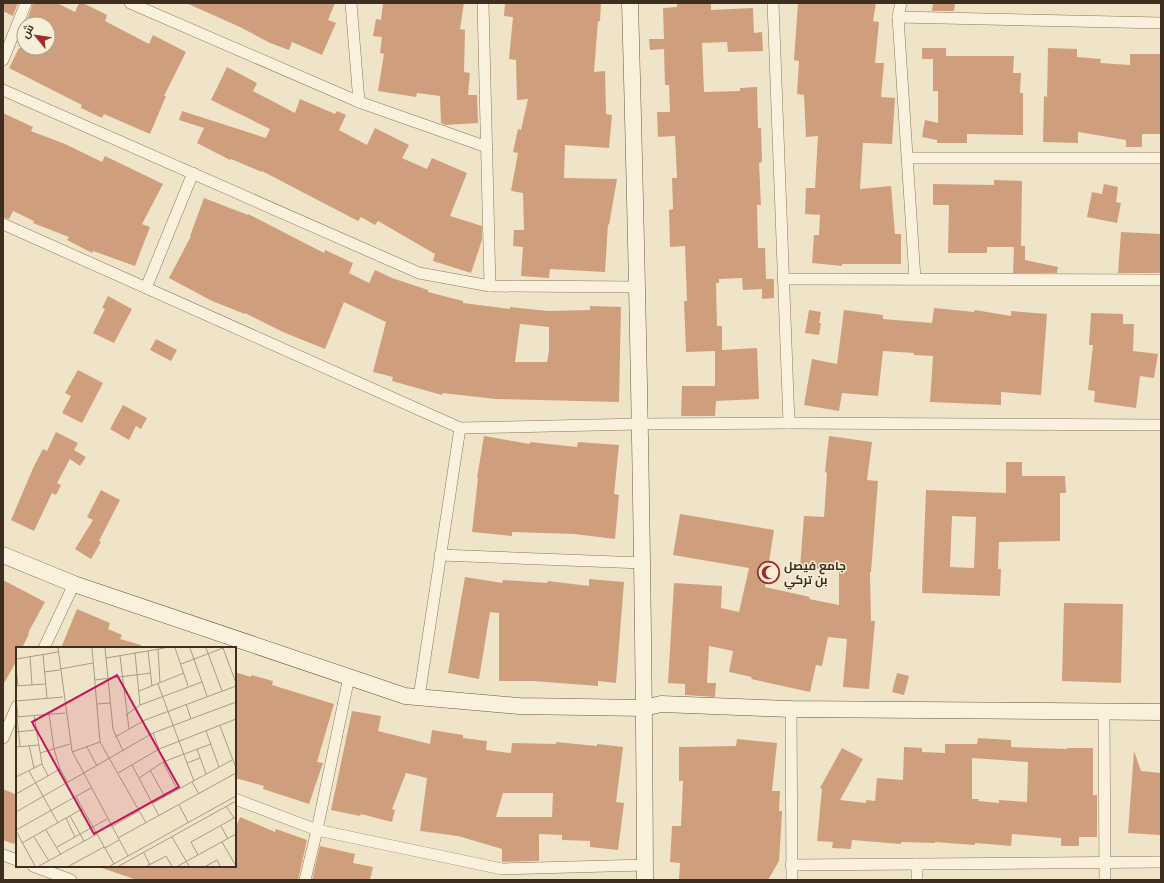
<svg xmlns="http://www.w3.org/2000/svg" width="1164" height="883" viewBox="0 0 1164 883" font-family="'Roboto Serif',Cairo,serif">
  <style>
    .building { fill: #cf9f7d; fill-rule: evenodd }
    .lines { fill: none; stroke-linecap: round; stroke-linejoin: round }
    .street-casing { stroke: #8d765c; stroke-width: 12 }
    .secondary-casing { stroke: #6f573f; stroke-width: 17 }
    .street { stroke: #faf1dc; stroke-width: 11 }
    .secondary { stroke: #faf1dc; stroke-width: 16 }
    .labels { text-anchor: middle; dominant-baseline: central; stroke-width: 3; stroke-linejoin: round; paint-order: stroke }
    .poi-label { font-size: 12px; font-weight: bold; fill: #3d2e20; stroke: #f7eed8; text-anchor: start }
    .inset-road { fill: none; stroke: #a89b85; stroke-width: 1 }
    .view { fill: #c2185b; fill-opacity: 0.15; stroke: #c2185b; stroke-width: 2 }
    .inset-edge { fill: none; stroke: #3d2e20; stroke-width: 2 }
  </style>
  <rect width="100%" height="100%" fill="#f0e4c8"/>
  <!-- building -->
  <g class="building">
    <polygon points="3,3 18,3 13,16 3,11"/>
    <polygon points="33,3 57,3 75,12 79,3 83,3 107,15 105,21 149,44 153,35 186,52 164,96 166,96 150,134 104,114 102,118 81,108 82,105 9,68 19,48 48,48 48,24 28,24 26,23"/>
    <polygon points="186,3 335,3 328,20 336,23 322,55 292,42 289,50 270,43 240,27"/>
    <polygon points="383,3 464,3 460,29 465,30 464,72 470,73 468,95 477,95 478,123 445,125 441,123 440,96 417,93 416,97 378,91 384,54 380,53 382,37 373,36 376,19 381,20"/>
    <polygon points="505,3 601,3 600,21 598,21 594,72 605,71 606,114 612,115 609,148 565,145 564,178 617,179 609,225 608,224 605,272 550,269 549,278 521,276 523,247 513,246 514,230 524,230 523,193 511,191 518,153 513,152 518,129 521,130 528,99 517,100 516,60 509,59 513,17 504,16"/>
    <polygon points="677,3 711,3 711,10 753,8 754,33 762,32 763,51 728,52 727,42 702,43 704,92 740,91 740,88 757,87 758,128 761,128 762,162 759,163 761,205 757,205 758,248 765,248 766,279 774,279 774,298 762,299 762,289 743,290 742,278 719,279 719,283 716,283 717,326 722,326 722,350 757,348 759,399 716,401 715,416 681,416 682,386 715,386 715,351 686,352 684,301 687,301 685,246 670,247 669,210 673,209 672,178 677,178 675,136 658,137 657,112 670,112 669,85 665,85 664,49 650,50 649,39 664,39 663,8 677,7"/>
    <polygon points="798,3 876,3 873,21 879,22 875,63 884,63 881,97 895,98 892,144 863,143 860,189 891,186 895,234 901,234 901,264 842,264 842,266 812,263 814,235 819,235 820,215 805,214 806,188 815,188 818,136 806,137 804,95 797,94 799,61 794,60"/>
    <polygon points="933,3 955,3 954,11 932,11"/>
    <polygon points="922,48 946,48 946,56 1014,56 1013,73 1021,73 1020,93 1023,93 1023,135 967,134 967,143 937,143 937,140 922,137 925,120 938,123 938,91 933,91 933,59 922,59"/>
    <polygon points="1048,48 1077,49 1077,57 1101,59 1100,63 1130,65 1130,54 1160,54 1161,134 1142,134 1142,147 1126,147 1126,140 1078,132 1078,143 1043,142 1044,96 1047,97"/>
    <polygon points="227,67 257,83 253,91 295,113 300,99 335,114 337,111 346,115 339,130 367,145 375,128 409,145 402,158 427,169 432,158 467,173 450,216 482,226 482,240 471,273 433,261 435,254 378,221 375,225 361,217 358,221 262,171 262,172 231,159 230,160 197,143 204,128 179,120 182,111 266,138 270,129 211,100"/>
    <polygon points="3,113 33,127 31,131 65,144 102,162 105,156 163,184 142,224 150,227 135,266 93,251 92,253 67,240 69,237 33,223 34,221 13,211 9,219 3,217"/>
    <polygon points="994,180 1022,181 1021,246 1025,246 1025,260 1058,267 1057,273 1013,273 1014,247 987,247 987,253 948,253 949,205 933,205 933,184 994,185"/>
    <polygon points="1104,184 1118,187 1116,202 1121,203 1117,223 1087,217 1092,192 1102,194"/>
    <path d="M 204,198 L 248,215 L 248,214 L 324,253 L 325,250 L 353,263 L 349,273 L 369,283 L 375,270 L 392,278 L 428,290 L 428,292 L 463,301 L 463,303 L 510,309 L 510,307 L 548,311 L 590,310 L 590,306 L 621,307 L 619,402 L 495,399 L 443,393 L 442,395 L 392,381 L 393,377 L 373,372 L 386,322 L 344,302 L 325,349 L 283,332 L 245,313 L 245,314 L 212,301 L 169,278 L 191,236 L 190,236 ZM 520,324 L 549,327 L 549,351 L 547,362 L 515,362 Z"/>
    <polygon points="1121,232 1161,234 1161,273 1118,273"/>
    <polygon points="108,296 132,309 114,343 93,333 105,309 102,308"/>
    <polygon points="934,308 974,312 975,310 1011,316 1011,311 1047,314 1041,395 1001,392 1001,405 930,402 933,356 914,355 914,353 883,351 878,396 842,393 839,411 804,405 812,359 837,364 844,310 883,315 883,319 932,323"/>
    <polygon points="809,310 821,312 819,323 821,323 819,335 805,333"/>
    <polygon points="1091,313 1123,314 1123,324 1134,324 1133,351 1158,354 1154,378 1140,376 1136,408 1094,402 1095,391 1088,390 1093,345 1089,345"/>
    <polygon points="156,339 177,350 171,361 150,350"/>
    <polygon points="78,370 103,383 82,423 62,413 71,396 65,393"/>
    <polygon points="123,405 147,418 141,429 136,426 129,440 110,429"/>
    <polygon points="56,432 78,443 74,450 86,457 80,466 70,459 57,483 61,485 56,495 52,493 34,531 11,520 34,466 43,449 47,451"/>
    <polygon points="484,436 530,444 530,442 577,447 578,442 619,445 614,494 619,495 615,539 574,534 512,532 512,536 472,532 478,478 477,478"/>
    <polygon points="829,436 872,442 867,480 878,481 871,572 870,572 871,621 875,621 869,689 843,687 847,639 828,637 822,666 816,665 810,692 751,679 752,677 729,672 733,651 709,646 707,683 716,683 715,697 685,695 685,684 668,683 674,583 722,586 721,608 739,612 749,568 673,555 680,514 774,530 765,587 810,597 809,599 839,605 839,570 800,567 804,516 824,517 827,473 825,472"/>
    <path d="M 1006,462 L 1022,462 L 1022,476 L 1065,476 L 1066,493 L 1060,493 L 1060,541 L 999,542 L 998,569 L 1001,569 L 1000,596 L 922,593 L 926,490 L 1006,493 ZM 952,516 L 976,517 L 974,568 L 950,567 Z"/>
    <polygon points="101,490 120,500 99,541 101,542 91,559 75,549 93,520 87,517"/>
    <polygon points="465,577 502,583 503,580 547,583 548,581 589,586 589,579 624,582 616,683 598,681 598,686 533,681 499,681 499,613 490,612 479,679 448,673"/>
    <polygon points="3,580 45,602 28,633 29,634 22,648 17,648 17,660 3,685"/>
    <polygon points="1064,603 1123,604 1121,683 1062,681"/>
    <polygon points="77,609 110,623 108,629 122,635 120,639 141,645 141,648 61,648"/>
    <polygon points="235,672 251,677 251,675 273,681 272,685 334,704 317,762 323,763 309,804 263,789 264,786 235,778"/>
    <polygon points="897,673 909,676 904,695 892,692"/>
    <path d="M 352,711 L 381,716 L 378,731 L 430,744 L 432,730 L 463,735 L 463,738 L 487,741 L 486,750 L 511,753 L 512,743 L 556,744 L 556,742 L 597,746 L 597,744 L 623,747 L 616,802 L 624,803 L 618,850 L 590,847 L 590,841 L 562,840 L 562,835 L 539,834 L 539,861 L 502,862 L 502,849 L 458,836 L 420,831 L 427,778 L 406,773 L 392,809 L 395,810 L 392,822 L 361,814 L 360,816 L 331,810 ZM 503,793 L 553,793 L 552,817 L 496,817 Z"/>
    <path d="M 978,738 L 1011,740 L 1011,747 L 1067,749 L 1067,748 L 1093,748 L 1093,795 L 1097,795 L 1097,837 L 1079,837 L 1079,846 L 1061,846 L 1061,838 L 1012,834 L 1011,846 L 975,843 L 975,845 L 935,842 L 935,843 L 901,842 L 901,844 L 852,840 L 851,849 L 832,848 L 833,842 L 817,841 L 822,789 L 820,788 L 842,748 L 863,759 L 840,800 L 866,803 L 866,800 L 875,801 L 877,778 L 903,780 L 904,747 L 922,748 L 922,752 L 945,753 L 945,744 L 977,744 ZM 972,758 L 1028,762 L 1027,802 L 999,800 L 999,803 L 978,801 L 979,799 L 972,799 Z"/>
    <polygon points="737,739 777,743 772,791 780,791 779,811 782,811 781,830 779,861 768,880 679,880 680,863 670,862 672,826 681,826 683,781 679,781 679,747 736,746"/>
    <polygon points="1134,751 1141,771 1161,773 1160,835 1128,833"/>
    <polygon points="3,789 17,795 17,838 14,844 3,840"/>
    <polygon points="240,817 275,832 276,829 307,840 298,880 137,880 102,868 102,866 235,866 235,829"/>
    <polygon points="320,846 355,854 353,863 373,867 370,880 312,880"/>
  </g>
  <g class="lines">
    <defs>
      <g id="street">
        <polyline points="130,3 359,102 487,147"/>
        <polyline points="351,3 359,102"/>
        <polyline points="483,3 490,286"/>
        <polyline points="773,3 789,423"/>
        <polyline points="901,3 898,17 915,279"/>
        <polyline points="898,17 1161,23"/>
        <polyline points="3,60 26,3"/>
        <polyline points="3,90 419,273 490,286 638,287"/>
        <polyline points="908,158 1161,158"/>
        <polyline points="3,224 460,428 640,424 789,423 1161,425"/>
        <polyline points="783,279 1161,280"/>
        <polyline points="146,288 193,173"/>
        <polyline points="440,555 642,563"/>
        <polyline points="44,648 74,584"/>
        <polyline points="419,697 460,428"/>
        <polyline points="791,709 792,880"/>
        <polyline points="1104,712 1105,880"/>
        <polyline points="3,738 17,706"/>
        <polyline points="235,799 317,830 502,869 645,865"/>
        <polyline points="3,855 17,860"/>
        <polyline points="917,864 917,880"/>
        <polyline points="791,865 1161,862"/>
        <polyline points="33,866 71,880"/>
        <polyline points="305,880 317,830 349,677"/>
      </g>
      <g id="secondary">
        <path d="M 630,3 C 638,295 644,588 645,880"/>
        <polyline points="3,555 74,584 405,696 519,706 644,708 661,704 791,709 1161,712"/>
      </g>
    </defs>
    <!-- street casing -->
    <use href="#street" class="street-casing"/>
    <!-- secondary casing -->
    <use href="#secondary" class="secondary-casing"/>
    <!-- street -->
    <use href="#street" class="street"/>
    <!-- secondary -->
    <use href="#secondary" class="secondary"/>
  </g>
  <!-- icons -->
  <defs>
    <symbol id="mosque-ring" viewBox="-11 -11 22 22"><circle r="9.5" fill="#f7eed8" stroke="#9e2a2b" stroke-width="1.5"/><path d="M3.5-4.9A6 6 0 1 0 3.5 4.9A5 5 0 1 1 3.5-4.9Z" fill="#9e2a2b"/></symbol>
  </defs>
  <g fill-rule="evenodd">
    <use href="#mosque-ring" x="756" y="560" width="25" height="25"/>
  </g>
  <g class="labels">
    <!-- poi labels -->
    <g class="poi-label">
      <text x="784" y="566">جامع فيصل<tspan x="784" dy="14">بن تركي</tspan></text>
    </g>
  </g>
  <!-- overview -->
  <g transform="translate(16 647)">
    <rect width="220" height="220" fill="#f0e4c8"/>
    <path class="inset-road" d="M 42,1 L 56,104 L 112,209M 76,1 L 84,95 L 130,176M 89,1 L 97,82 L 107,104M 159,1 L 172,39M 174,1 L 191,49M 190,1 L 206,44M 207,1 L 220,36M 142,2 L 144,36M 132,4 L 136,39M 119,6 L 124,58M 27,7 L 31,51M 104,9 L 113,82M 14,10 L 16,38M 90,11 L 149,1M 0,12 L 42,5M 165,17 L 207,1M 0,20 L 2,39M 44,22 L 77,16M 28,25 L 44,23M 79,33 L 135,26M 142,37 L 171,116 L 184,111M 0,39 L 29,37M 123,44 L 168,26M 0,51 L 2,70M 0,54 L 47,50M 81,57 L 94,56M 170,57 L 175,72M 33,67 L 38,102 L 44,122 L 52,136M 18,68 L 26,117 L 32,129M 110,68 L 124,58 L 186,35M 0,70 L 49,66M 1,70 L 4,99M 204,79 L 220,121M 190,84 L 203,120M 0,85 L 20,83M 137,86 L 143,102M 99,90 L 129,73 L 220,39M 13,98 L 18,121M 0,100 L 23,98M 71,100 L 81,119M 181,102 L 190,127M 56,105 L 84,95M 24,106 L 54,97M 147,115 L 161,142M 171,116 L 178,134M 116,118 L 143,169M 134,123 L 149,150M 13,124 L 42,176M 102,126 L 143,102 L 220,72M 0,130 L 26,117M 123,131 L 147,115 L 195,97M 176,135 L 183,147M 0,147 L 44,122M 60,150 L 98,217M 137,156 L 216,113M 163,158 L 172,175M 210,159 L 218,171M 0,165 L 137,86 L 220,55M 54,169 L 68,194M 50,171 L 59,190M 205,179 L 212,192M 95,180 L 123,164M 0,183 L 75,141M 30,183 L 45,208M 0,184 L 19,219M 18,190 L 33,214M 156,190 L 173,219M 102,191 L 220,126M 206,195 L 220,219M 6,196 L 66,162M 41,200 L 91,172M 89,201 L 103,193M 128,206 L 134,218M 182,208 L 175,195 L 220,170M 23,219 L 81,187M 53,219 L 88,200M 94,219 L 220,149M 103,219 L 220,154M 131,219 L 150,209 L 156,219M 162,219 L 220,187M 190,219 L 201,213 L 204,219"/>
    <path class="view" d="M 101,28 L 163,140 L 78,187 L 16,75 Z"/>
    <rect width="220" height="220" class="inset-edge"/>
  </g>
  <!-- border -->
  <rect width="1164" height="883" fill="none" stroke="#3d2e20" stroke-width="8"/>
  <!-- north arrow -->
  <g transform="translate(36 36) rotate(299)"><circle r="19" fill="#f7eed8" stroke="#ada18e"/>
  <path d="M0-3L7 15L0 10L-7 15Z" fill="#9e2a2b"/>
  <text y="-6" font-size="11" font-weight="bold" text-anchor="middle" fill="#3d2e20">ش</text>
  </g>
</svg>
